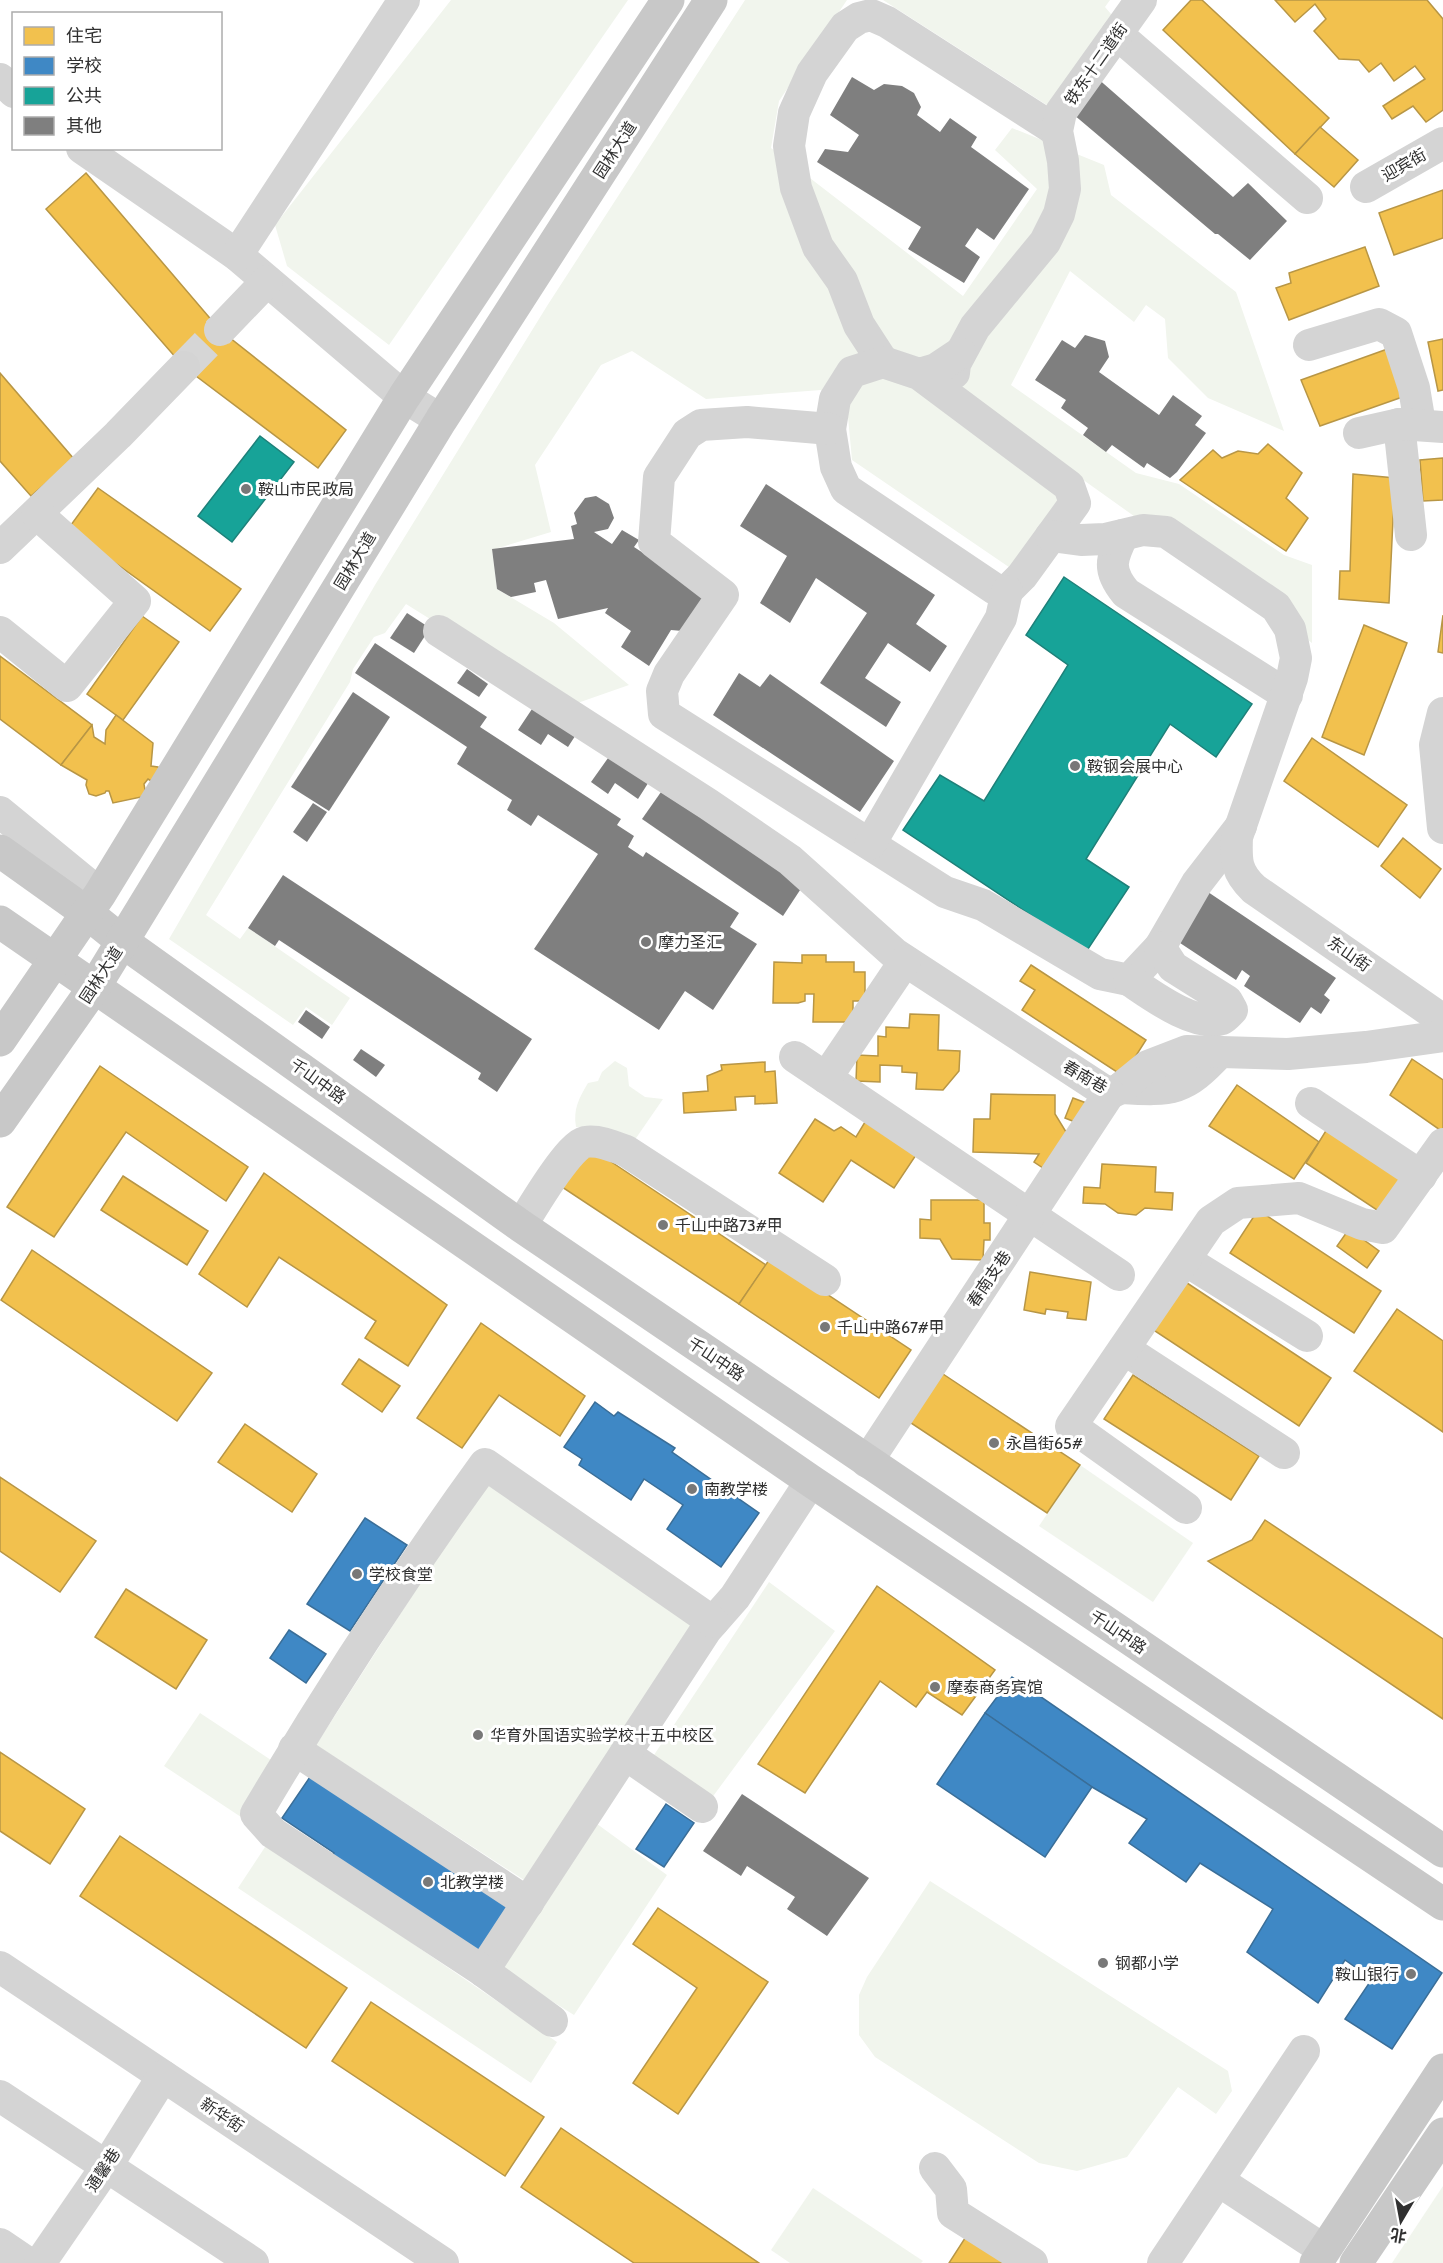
<svg xmlns="http://www.w3.org/2000/svg" width="1443" height="2263" viewBox="0 0 1443 2263" font-family="Cabin,'Noto Sans SC',sans-serif">
  <style>
    .green { fill: #f1f5ed }
    .homes { fill: #f2c14e; stroke: #b89645; stroke-width: 1.5 }
    .schools { fill: #3f88c5; stroke: #3a6e98; stroke-width: 1.5 }
    .public { fill: #17a398; stroke: #1e8079; stroke-width: 1.5 }
    .building { fill: #7f7f7f }
    .lines { fill: none; stroke-linecap: round; stroke-linejoin: round }
    .minor-tunnel { stroke: #d6d6d6; stroke-width: 32; stroke-dasharray: 32 16; stroke-linecap: butt }
    .minor { stroke: #d4d4d4; stroke-width: 32 }
    .major { stroke: #c8c8c8; stroke-width: 33 }
    .poi-dot { fill: #787878; stroke: #fff; stroke-width: 2 }
    .labels { text-anchor: middle; dominant-baseline: central; stroke-width: 6; stroke-linejoin: round; paint-order: stroke }
    .street-label { font-size: 16px; fill: #303030; stroke: #fff }
    .poi-label { font-size: 16px; fill: #303030; stroke: #fff; text-anchor: start }
  </style>
  <rect width="100%" height="100%" fill="#fff"/>
  <!-- green -->
  <g class="green">
    <polygon points="451,0 628,0 389,345 287,266 275,225"/>
    <polygon points="745,0 847,0 779,101 771,148 963,296 1037,189 995,150 1012,128 1104,165 1111,195 1236,292 1284,431 1208,398 1168,358 1165,319 1146,305 1134,322 1070,271 1011,385 1136,473 1179,484 1284,555 1312,565 1312,643 1082,479 1022,576 852,460 848,417 821,390 706,399 632,351 601,365 535,465 551,532 492,550 497,589 554,623 629,685 569,706 406,604 385,633 374,637 353,669 350,682 206,915 240,939 248,928 350,998 332,1025 306,1007 293,1025 169,939 375,585 547,306"/>
    <polygon points="883,0 1110,0 1105,7 1117,21 1053,109"/>
    <path d="M 615,1061 L 627,1068 L 629,1086 L 645,1097 L 663,1099 L 634,1141 L 593,1127 L 576,1127 C 573,1109 579,1098 588,1083 L 598,1081 L 602,1072 Z"/>
    <polygon points="1080,1465 1193,1543 1153,1602 1039,1526"/>
    <polygon points="491,1473 698,1617 524,1880 316,1745"/>
    <polygon points="769,1582 835,1631 711,1799 652,1758"/>
    <polygon points="200,1713 277,1764 241,1817 164,1766"/>
    <polygon points="593,1821 667,1875 574,2015 497,1967"/>
    <polygon points="267,1844 557,2042 531,2083 238,1888"/>
    <polygon points="930,1881 1228,2071 1232,2091 1216,2114 1178,2087 1127,2157 1077,2171 1039,2163 875,2057 859,2035 859,1995 867,1977"/>
    <polygon points="1443,2186 1443,2263 1392,2263"/>
    <polygon points="813,2188 923,2261 921,2263 790,2263 771,2250"/>
  </g>
  <!-- homes -->
  <g class="homes">
    <polygon points="1191,0 1202,0 1329,118 1295,154 1163,30"/>
    <polygon points="1275,0 1427,0 1443,19 1443,110 1426,122 1413,106 1392,119 1383,106 1425,79 1415,66 1394,81 1381,63 1369,72 1359,60 1339,59 1314,31 1326,19 1315,4 1295,22"/>
    <polygon points="1320,127 1358,160 1334,187 1295,154"/>
    <polygon points="86,173 220,330 346,430 318,468 184,367 46,209"/>
    <polygon points="1443,190 1443,238 1394,255 1379,213"/>
    <polygon points="1365,247 1379,286 1289,320 1276,288 1291,283 1289,273"/>
    <polygon points="1443,339 1443,390 1438,391 1428,342"/>
    <polygon points="1393,347 1411,394 1320,426 1301,380"/>
    <polygon points="0,373 74,459 31,496 0,461"/>
    <polygon points="1268,444 1302,473 1286,498 1308,518 1286,551 1180,480 1213,450 1222,458 1238,451 1258,454"/>
    <polygon points="1443,458 1443,500 1423,501 1420,460"/>
    <polygon points="1353,474 1395,478 1389,603 1339,599 1340,571 1350,571"/>
    <polygon points="98,488 241,589 210,631 68,529"/>
    <polygon points="1443,615 1443,653 1438,652"/>
    <polygon points="142,616 179,642 123,720 87,694"/>
    <polygon points="1364,625 1407,643 1364,755 1322,737"/>
    <polygon points="0,656 92,725 61,765 0,719"/>
    <polygon points="116,715 153,743 151,766 158,767 164,773 153,782 148,779 144,784 146,796 113,803 109,791 106,791 105,793 96,796 89,794 86,785 87,780 61,765 92,725 94,737 105,744 106,730"/>
    <polygon points="1312,738 1407,805 1378,847 1284,781"/>
    <polygon points="1403,838 1441,869 1420,898 1381,866"/>
    <polygon points="802,955 826,955 826,962 854,962 854,972 865,972 865,1001 853,1001 853,1022 813,1022 814,994 805,994 805,1001 798,1003 773,1003 774,962 802,963"/>
    <polygon points="1031,965 1146,1040 1123,1076 1022,1010 1035,990 1020,981"/>
    <polygon points="910,1014 939,1015 938,1050 960,1051 959,1071 943,1090 916,1089 917,1073 902,1072 902,1066 880,1065 880,1082 856,1081 857,1055 878,1056 878,1036 886,1037 886,1027 909,1028"/>
    <polygon points="1412,1059 1443,1080 1443,1132 1390,1095"/>
    <polygon points="765,1062 765,1072 775,1071 777,1103 755,1104 755,1096 735,1097 736,1110 684,1113 683,1093 708,1091 707,1076 722,1070 721,1065"/>
    <polygon points="100,1066 248,1167 226,1201 126,1132 54,1237 7,1207"/>
    <polygon points="1237,1085 1319,1142 1294,1179 1209,1126"/>
    <polygon points="991,1094 1055,1095 1055,1114 1071,1140 1049,1172 1034,1162 1039,1154 973,1152 974,1119 990,1119"/>
    <polygon points="1073,1098 1089,1104 1080,1124 1065,1118"/>
    <polygon points="815,1119 834,1131 841,1127 856,1137 865,1122 916,1155 894,1188 851,1160 823,1202 779,1173"/>
    <polygon points="1327,1129 1408,1184 1386,1216 1306,1163"/>
    <polygon points="586,1145 766,1265 739,1304 559,1185"/>
    <polygon points="1102,1164 1156,1167 1155,1192 1173,1193 1172,1210 1145,1208 1136,1215 1118,1213 1105,1204 1083,1203 1084,1187 1100,1188"/>
    <polygon points="264,1173 447,1305 408,1366 365,1338 376,1321 279,1257 247,1307 199,1274"/>
    <polygon points="123,1176 208,1231 187,1265 101,1210"/>
    <polygon points="931,1200 984,1200 984,1223 990,1223 990,1240 984,1240 983,1260 952,1259 940,1239 920,1238 920,1219 931,1220"/>
    <polygon points="1258,1210 1381,1291 1354,1333 1230,1253"/>
    <polygon points="1349,1229 1379,1251 1367,1268 1337,1246"/>
    <polygon points="32,1250 212,1373 177,1421 1,1300"/>
    <polygon points="771,1257 911,1350 879,1398 739,1304"/>
    <polygon points="1030,1272 1091,1282 1086,1320 1067,1318 1068,1312 1046,1309 1045,1314 1024,1310"/>
    <polygon points="1184,1281 1331,1378 1299,1426 1152,1329"/>
    <polygon points="1397,1309 1443,1341 1443,1432 1354,1371"/>
    <polygon points="481,1323 585,1396 560,1436 499,1395 462,1448 417,1418"/>
    <polygon points="359,1359 400,1386 382,1412 342,1384"/>
    <polygon points="940,1372 1080,1465 1047,1513 908,1421"/>
    <polygon points="1133,1375 1259,1456 1231,1500 1104,1419"/>
    <polygon points="245,1424 317,1474 292,1512 218,1462"/>
    <polygon points="0,1477 96,1541 60,1592 0,1551"/>
    <polygon points="1265,1520 1443,1639 1443,1719 1208,1561 1252,1540"/>
    <polygon points="877,1586 995,1670 962,1715 927,1692 916,1707 880,1681 805,1793 758,1764"/>
    <polygon points="126,1589 207,1640 176,1689 95,1637"/>
    <polygon points="0,1752 85,1809 50,1864 0,1831"/>
    <polygon points="120,1836 347,1988 306,2048 80,1896"/>
    <polygon points="658,1908 768,1982 678,2114 633,2083 697,1988 633,1944"/>
    <polygon points="371,2002 544,2117 505,2176 332,2061"/>
    <polygon points="561,2128 759,2263 634,2263 521,2187"/>
    <polygon points="967,2235 1008,2263 949,2263"/>
  </g>
  <!-- schools -->
  <g class="schools">
    <polygon points="595,1402 614,1416 618,1412 675,1448 672,1452 759,1513 721,1567 667,1529 683,1505 644,1479 631,1500 579,1465 582,1459 564,1447"/>
    <polygon points="365,1518 407,1545 350,1631 307,1604"/>
    <polygon points="289,1630 326,1654 306,1683 270,1658"/>
    <polygon points="1012,1677 1442,1973 1392,2049 1345,2019 1372,1979 1345,1960 1318,2003 1247,1952 1273,1909 1200,1863 1186,1882 1129,1843 1147,1819 1092,1787 985,1713"/>
    <polygon points="985,1713 1092,1787 1045,1857 937,1784"/>
    <polygon points="312,1774 525,1904 487,1962 330,1859 334,1853 282,1818"/>
    <polygon points="666,1804 694,1823 664,1867 636,1849"/>
  </g>
  <!-- public -->
  <g class="public">
    <polygon points="260,436 294,462 232,542 198,516"/>
    <polygon points="1064,577 1252,704 1216,757 1170,724 1086,859 1129,887 1086,952 903,830 940,775 984,801 1068,665 1026,635"/>
  </g>
  <!-- building -->
  <g class="building">
    <polygon points="852,77 874,90 884,84 902,86 914,93 921,107 917,115 940,132 950,118 977,137 971,147 1029,189 994,240 977,228 965,246 980,257 964,283 908,249 921,227 817,162 825,149 848,152 859,135 830,115"/>
    <polygon points="1096,77 1233,197 1248,183 1287,221 1250,260 1218,234 1215,234 1067,109"/>
    <polygon points="1085,335 1105,341 1109,357 1099,372 1159,415 1173,395 1202,416 1195,425 1206,433 1177,472 1170,478 1147,463 1144,468 1112,445 1106,452 1083,435 1088,428 1061,408 1066,400 1035,380 1062,340 1075,348"/>
    <polygon points="766,484 935,595 916,624 947,646 930,672 888,643 865,678 901,702 886,727 820,683 867,613 816,578 790,623 760,603 787,556 740,526"/>
    <polygon points="596,496 609,504 614,518 608,529 594,532 612,544 622,530 639,540 634,547 715,600 694,632 671,630 649,666 621,647 631,631 605,613 608,608 558,619 546,580 534,583 536,592 511,597 497,589 492,549 574,539 571,526 577,524 574,513 585,498"/>
    <polygon points="407,613 430,628 414,653 390,638"/>
    <polygon points="375,643 487,717 480,727 621,819 617,825 634,836 628,847 643,857 646,852 739,913 730,927 757,944 713,1010 685,991 659,1030 534,949 598,854 538,815 531,826 507,810 512,800 457,764 467,747 355,673"/>
    <polygon points="467,669 488,684 479,697 457,683"/>
    <polygon points="739,673 760,687 770,674 894,761 860,812 713,715"/>
    <polygon points="353,692 390,717 329,811 291,787"/>
    <polygon points="536,703 579,730 568,747 548,734 541,745 518,730"/>
    <polygon points="613,751 652,777 638,799 615,783 608,794 591,782"/>
    <polygon points="661,792 804,884 783,916 642,819"/>
    <polygon points="313,803 327,812 307,842 293,832"/>
    <polygon points="283,875 532,1039 497,1092 478,1079 481,1073 279,940 275,946 248,928"/>
    <polygon points="1208,892 1336,978 1324,995 1330,1000 1321,1014 1311,1007 1300,1023 1244,986 1250,976 1242,970 1236,980 1177,941"/>
    <polygon points="306,1010 330,1027 322,1039 298,1022"/>
    <polygon points="361,1049 385,1065 376,1077 353,1060"/>
    <polygon points="742,1794 869,1878 827,1936 787,1909 795,1897 747,1866 741,1876 703,1851"/>
  </g>
  <g class="lines">
    <!-- minor-tunnel -->
    <polyline class="minor-tunnel" points="184,367 220,330"/>
    <!-- minor -->
    <g class="minor">
      <polyline points="1117,34 1307,198"/>
      <polyline points="0,79 14,92"/>
      <polyline points="82,148 237,255 404,397 441,420"/>
      <polyline points="1366,187 1443,143"/>
      <polyline points="237,255 404,0"/>
      <polyline points="220,330 267,281"/>
      <polyline points="1309,345 1379,324 1396,333 1414,388 1420,424"/>
      <polyline points="883,362 859,325 842,281 818,247 796,188 789,146 794,113 812,73 845,27 859,18 871,15 887,22 1057,131"/>
      <polyline points="954,373 955,364 975,327 1045,242 1059,214 1065,189 1063,161 1057,131 1061,112 1141,0"/>
      <polyline points="919,374 1069,486 1075,503 1022,576 1007,591 995,589 846,489 836,467 830,429 835,399 852,372 883,362 919,374 936,369 960,353"/>
      <polyline points="1399,424 1411,535"/>
      <polyline points="830,429 747,422 701,425 687,434 659,477 654,542 723,595 669,674 662,691 664,714 945,892 983,905 1100,974 1129,980 1160,947 1197,883 1241,826"/>
      <polyline points="1359,433 1399,424 1443,427"/>
      <path d="M 1123,535 C 1111,559 1107,570 1126,593 L 1287,695"/>
      <path d="M 1051,536 L 1081,540 L 1105,539 L 1143,530 L 1166,532 L 1276,607 L 1290,629 L 1296,658 L 1292,678 L 1237,837 C 1236,861 1236,872 1254,889 L 1443,1020"/>
      <polyline points="0,548 118,435 184,367"/>
      <polyline points="439,631 708,804 790,860 895,954 1109,1094"/>
      <polyline points="0,632 67,686 135,601 37,514"/>
      <polyline points="1443,713 1435,745 1443,828"/>
      <polyline points="0,812 100,894"/>
      <polyline points="870,844 1001,618 1007,591"/>
      <path d="M 1129,980 C 1150,994 1195,1028 1222,1019 C 1225,1018 1229,1013 1232,1010 L 1227,1001 L 1173,967 L 1160,947"/>
      <polyline points="795,1057 1119,1275"/>
      <polyline points="826,1078 905,961"/>
      <path d="M 1121,1088 C 1173,1091 1184,1091 1220,1052"/>
      <polyline points="1109,1094 1121,1088 1148,1066 1187,1051 1288,1054 1366,1047 1443,1036"/>
      <polyline points="1311,1103 1421,1176"/>
      <path d="M 521,1226 C 531,1210 569,1145 585,1142 C 599,1140 613,1146 626,1151 L 825,1280"/>
      <polyline points="1185,1260 1307,1336"/>
      <polyline points="1124,1349 1284,1453"/>
      <polyline points="867,1462 1109,1094"/>
      <polyline points="1186,1508 1071,1426 1211,1221 1238,1203 1299,1198 1362,1224 1383,1228 1443,1144"/>
      <polyline points="294,1749 528,1903"/>
      <polyline points="625,1754 702,1807"/>
      <polyline points="0,1967 443,2263"/>
      <polyline points="483,1971 706,1630 735,1597 811,1481"/>
      <path d="M 552,2021 L 483,1971 L 273,1833 L 256,1814 C 327,1694 403,1577 485,1464 L 713,1622"/>
      <polyline points="0,2096 253,2263"/>
      <polyline points="935,2168 951,2189 953,2213 1032,2263"/>
      <polyline points="1219,2181 1324,2250"/>
      <polyline points="0,2244 28,2263"/>
      <polyline points="40,2263 106,2167 163,2076"/>
      <polyline points="1163,2263 1304,2051"/>
    </g>
    <!-- major -->
    <g class="major">
      <polyline points="0,851 87,913 123,942 521,1226 1443,1851"/>
      <polyline points="0,922 811,1481 1443,1904"/>
      <polyline points="0,1040 100,894 404,397 668,0"/>
      <polyline points="0,1121 95,986 441,420 711,0"/>
      <polyline points="1316,2263 1443,2070"/>
      <polyline points="1356,2263 1443,2134"/>
    </g>
  </g>
  <!-- markers -->
  <g class="poi-dot">
    <circle cx="246" cy="489" r="6"/>
    <circle cx="1075" cy="766" r="6"/>
    <circle cx="646" cy="942" r="6"/>
    <circle cx="663" cy="1225" r="6"/>
    <circle cx="825" cy="1327" r="6"/>
    <circle cx="994" cy="1443" r="6"/>
    <circle cx="692" cy="1489" r="6"/>
    <circle cx="357" cy="1574" r="6"/>
    <circle cx="935" cy="1687" r="6"/>
    <circle cx="478" cy="1735" r="6"/>
    <circle cx="428" cy="1882" r="6"/>
    <circle cx="1103" cy="1963" r="6"/>
    <circle cx="1411" cy="1974" r="6"/>
  </g>
  <g class="labels">
    <!-- street labels -->
    <g class="street-label">
      <text transform="translate(1096 64) rotate(-55)">铁东十二道街</text>
      <text transform="translate(615 150) rotate(-57)">园林大道</text>
      <text transform="translate(1404 165) rotate(-30)">迎宾街</text>
      <text transform="translate(355 561) rotate(-59)">园林大道</text>
      <text transform="translate(1349 954) rotate(35)">东山街</text>
      <text transform="translate(101 975) rotate(-57)">园林大道</text>
      <text transform="translate(1085 1077) rotate(30)">春南巷</text>
      <text transform="translate(318 1081) rotate(36)">千山中路</text>
      <text transform="translate(989 1279) rotate(-56)">春南支巷</text>
      <text transform="translate(716 1359) rotate(34)">千山中路</text>
      <text transform="translate(1118 1632) rotate(34)">千山中路</text>
      <text transform="translate(222 2115) rotate(34)">新华街</text>
      <text transform="translate(103 2170) rotate(-57)">通馨巷</text>
    </g>
    <!-- poi labels -->
    <g class="poi-label">
      <text x="258" y="489">鞍山市民政局</text>
      <text x="1087" y="766">鞍钢会展中心</text>
      <text x="658" y="942">摩力圣汇</text>
      <text x="675" y="1225">千山中路73#甲</text>
      <text x="837" y="1327">千山中路67#甲</text>
      <text x="1006" y="1443">永昌街65#</text>
      <text x="704" y="1489">南教学楼</text>
      <text x="369" y="1574">学校食堂</text>
      <text x="947" y="1687">摩泰商务宾馆</text>
      <text x="490" y="1735">华育外国语实验学校十五中校区</text>
      <text x="440" y="1882">北教学楼</text>
      <text x="1115" y="1963">钢都小学</text>
      <text x="1399" y="1974" text-anchor="end">鞍山银行</text>
    </g>
  </g>
  <!-- legend -->
  <rect x="12" y="12" width="210" height="138" fill="#ffffff" stroke="#acacac" stroke-width="1.5"/>
  <rect x="24" y="27" width="30" height="18" fill="#f2c14e" stroke="#acacac" stroke-width="1.5"/>
  <text x="66" y="42" font-size="18" fill="#303030">住宅</text>
  <rect x="24" y="57" width="30" height="18" fill="#3f88c5" stroke="#acacac" stroke-width="1.5"/>
  <text x="66" y="72" font-size="18" fill="#303030">学校</text>
  <rect x="24" y="87" width="30" height="18" fill="#17a398" stroke="#acacac" stroke-width="1.5"/>
  <text x="66" y="102" font-size="18" fill="#303030">公共</text>
  <rect x="24" y="117" width="30" height="18" fill="#7f7f7f" stroke="#acacac" stroke-width="1.5"/>
  <text x="66" y="132" font-size="18" fill="#303030">其他</text>
  <!-- north arrow -->
  <g transform="translate(1401 2221) rotate(190)" stroke="#ffffff" stroke-width="4.5" paint-order="stroke">
  <path d="M0-4.5L10 22L0 15L-10 22Z" fill="#303030"/>
  <text y="-9" font-size="16" font-weight="bold" text-anchor="middle" fill="#303030">北</text>
  </g>
</svg>
